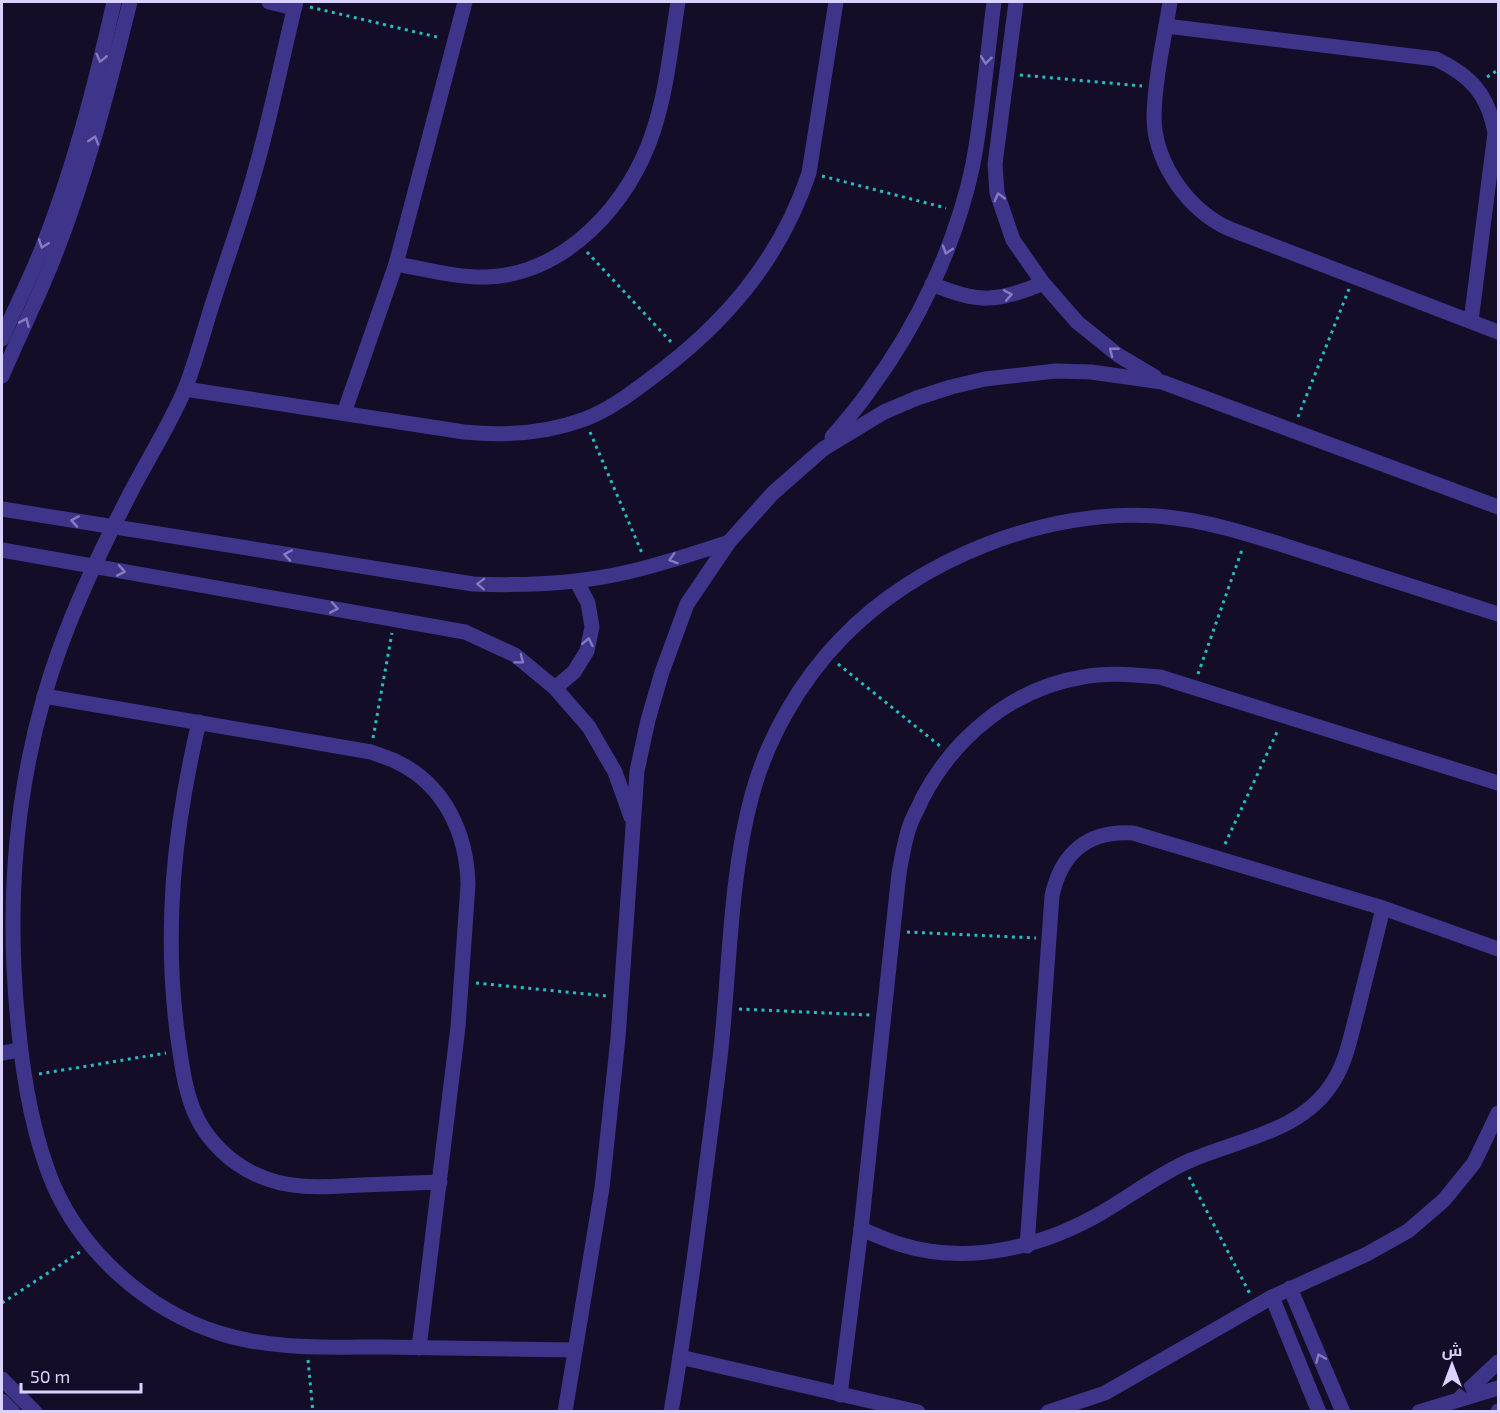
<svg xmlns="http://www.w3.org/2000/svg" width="1500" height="1413" viewBox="0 0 1500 1413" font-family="'Exo 2',Cairo,sans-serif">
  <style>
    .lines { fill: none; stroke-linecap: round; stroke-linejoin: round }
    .path { stroke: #25bfc1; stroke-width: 3; stroke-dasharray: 3 4.5; stroke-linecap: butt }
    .minor { stroke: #3e348a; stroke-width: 15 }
    .oneway { stroke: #857cbf }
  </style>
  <rect width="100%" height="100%" fill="#130d27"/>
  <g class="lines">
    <!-- path -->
    <g class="path">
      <polyline points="310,7 441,38"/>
      <polyline points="1020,75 1142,86"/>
      <polyline points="1487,77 1498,70"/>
      <polyline points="822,176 946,208"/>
      <polyline points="587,252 673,344"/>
      <polyline points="1298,417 1349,289"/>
      <polyline points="590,432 642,553"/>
      <polyline points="838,664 940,746"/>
      <polyline points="1198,674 1243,547"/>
      <polyline points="373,738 392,633"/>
      <polyline points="1225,844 1278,730"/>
      <polyline points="907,932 1036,938"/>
      <polyline points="476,983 607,996"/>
      <polyline points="739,1009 870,1015"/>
      <polyline points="39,1074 166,1053"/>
      <polyline points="1189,1177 1250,1294"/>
      <polyline points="2,1303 80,1252"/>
      <polyline points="308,1360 313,1412"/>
    </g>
    <!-- minor -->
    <g class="minor">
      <polyline points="269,2 294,8"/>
      <path d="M 296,2 C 282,58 271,115 255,171 C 243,215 227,258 213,302 C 204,330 196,361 185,389 C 171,422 151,454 134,486 C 99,553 65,623 44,697 C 14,802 7,914 18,1023 C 23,1078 32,1133 53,1184 C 83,1253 147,1310 219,1333 C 272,1350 328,1347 382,1347 C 447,1348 511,1349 575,1350"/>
      <polyline points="1016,2 995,164 997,193 1013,240 1043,283 1077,322 1118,355 1155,377"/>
      <path d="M 1170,2 C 1164,39 1155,78 1154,116 C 1154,159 1183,202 1218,223 C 1227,229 1239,232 1248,236 L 1498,332"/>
      <path d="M 1166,26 L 1436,59 C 1471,76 1488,94 1495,133 L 1471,321"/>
      <path d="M 396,264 C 426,269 457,278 487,277 C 566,274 630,203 653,132 C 667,90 671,45 678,2"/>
      <path d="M 932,284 C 977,303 997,303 1043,283"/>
      <path d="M 2,339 C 14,310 29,281 41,251 C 73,171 95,86 114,2"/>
      <path d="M 2,376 C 19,336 39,296 55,255 C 87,173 109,87 130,2"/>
      <path d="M 185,389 L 464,432 C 505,436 545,434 585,419 C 609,410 630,394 650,379 C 724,325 780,260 809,173 L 836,2"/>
      <polyline points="344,413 396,264 465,2"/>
      <path d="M 832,437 C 845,422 858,407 869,391 C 918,325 956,245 973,164 C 983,111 987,55 994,2"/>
      <path d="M 2,509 L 473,584 C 525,586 577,584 628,572 C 662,564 696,553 729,542"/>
      <polyline points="2,550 465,632 515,655 555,688 589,727 615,772 631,817"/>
      <polyline points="555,688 574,672 587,651 592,627 588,603 577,582"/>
      <path d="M 44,696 L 371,752 C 379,755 389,758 397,762 C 445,785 467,834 468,885 L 458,1027 L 419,1348"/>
      <path d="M 199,722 C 174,828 163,930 178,1039 C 182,1066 185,1093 197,1118 C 209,1142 231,1163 255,1174 C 290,1191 325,1187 362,1185 C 388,1184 414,1183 440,1182"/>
      <polyline points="2,1053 20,1050"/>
      <path d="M 861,1229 C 873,1234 886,1240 899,1244 C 968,1266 1043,1247 1103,1212 C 1132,1195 1159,1174 1189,1161 C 1239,1139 1302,1132 1333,1082 C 1347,1060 1351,1034 1358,1009 C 1366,976 1375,942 1383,908"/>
      <path d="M 1027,1246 L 1052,896 C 1061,853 1088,830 1133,833 L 1383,908 L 1498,949"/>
      <polyline points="1290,1288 1343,1412"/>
      <polyline points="1272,1297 1319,1412"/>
      <polyline points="680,1357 918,1412"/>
      <polyline points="2,1379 35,1412"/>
      <path d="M 840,1395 L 861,1229 L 899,873 C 902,858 904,843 909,828 C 912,818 918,809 922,799 C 954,737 1013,688 1083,677 C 1109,672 1134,675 1160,677 L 1498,783"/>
      <polyline points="1461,1397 1498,1362"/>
      <polyline points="2,1401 13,1412"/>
      <polyline points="565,1412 602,1188 618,1038 637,771 648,720 662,672 687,604 729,542 773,493 823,449 884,412 917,398 951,387 985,379 1056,371 1091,372 1162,382 1498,507"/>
      <path d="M 671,1412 C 691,1294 705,1176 720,1058 C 730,971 729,880 752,795 C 767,739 800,681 841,639 C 917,559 1047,508 1157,516 C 1210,520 1261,538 1311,554 C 1373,574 1436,594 1498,614"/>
      <polyline points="1048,1412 1105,1393 1272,1297 1367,1254 1408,1231 1444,1200 1474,1163 1498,1113"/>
      <polyline points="1419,1412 1498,1388"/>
      <polyline points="1498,1412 1498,1411"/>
    </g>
  </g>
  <!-- one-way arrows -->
  <defs><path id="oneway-chevron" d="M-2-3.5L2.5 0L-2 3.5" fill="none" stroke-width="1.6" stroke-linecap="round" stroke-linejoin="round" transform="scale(1.5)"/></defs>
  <g class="oneway">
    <use href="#oneway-chevron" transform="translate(101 58) rotate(103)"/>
    <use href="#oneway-chevron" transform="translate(986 60) rotate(97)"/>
    <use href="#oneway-chevron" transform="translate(94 140) rotate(-73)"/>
    <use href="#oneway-chevron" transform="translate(999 197) rotate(-105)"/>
    <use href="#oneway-chevron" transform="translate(43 244) rotate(110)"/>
    <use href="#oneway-chevron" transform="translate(947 250) rotate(108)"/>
    <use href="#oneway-chevron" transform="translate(1008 295) rotate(-10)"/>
    <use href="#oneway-chevron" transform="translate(25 322) rotate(-66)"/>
    <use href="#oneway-chevron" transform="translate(1113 351) rotate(-142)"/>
    <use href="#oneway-chevron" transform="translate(75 521) rotate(-171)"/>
    <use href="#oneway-chevron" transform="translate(288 555) rotate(-171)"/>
    <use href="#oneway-chevron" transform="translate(673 559) rotate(164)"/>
    <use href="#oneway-chevron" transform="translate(121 571) rotate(10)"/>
    <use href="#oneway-chevron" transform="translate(481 584) rotate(-178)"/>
    <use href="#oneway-chevron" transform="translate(334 608) rotate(10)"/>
    <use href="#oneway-chevron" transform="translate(588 642) rotate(-78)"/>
    <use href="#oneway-chevron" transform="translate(520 660) rotate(37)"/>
    <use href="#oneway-chevron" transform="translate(1320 1358) rotate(-113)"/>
  </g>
  <!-- border -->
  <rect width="1500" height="1413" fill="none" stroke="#dbd3ff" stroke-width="6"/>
  <!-- north arrow -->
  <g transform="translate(1452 1365)" stroke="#130d27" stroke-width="4.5" paint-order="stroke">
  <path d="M0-4.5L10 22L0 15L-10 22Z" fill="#dbd3ff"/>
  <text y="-9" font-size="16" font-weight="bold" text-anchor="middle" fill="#dbd3ff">ش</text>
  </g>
  <!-- scale -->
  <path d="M21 1383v9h120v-9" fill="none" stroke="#dbd3ff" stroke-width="3"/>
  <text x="30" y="1383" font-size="18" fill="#dbd3ff" stroke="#130d27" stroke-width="4.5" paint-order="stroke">50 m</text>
</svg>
